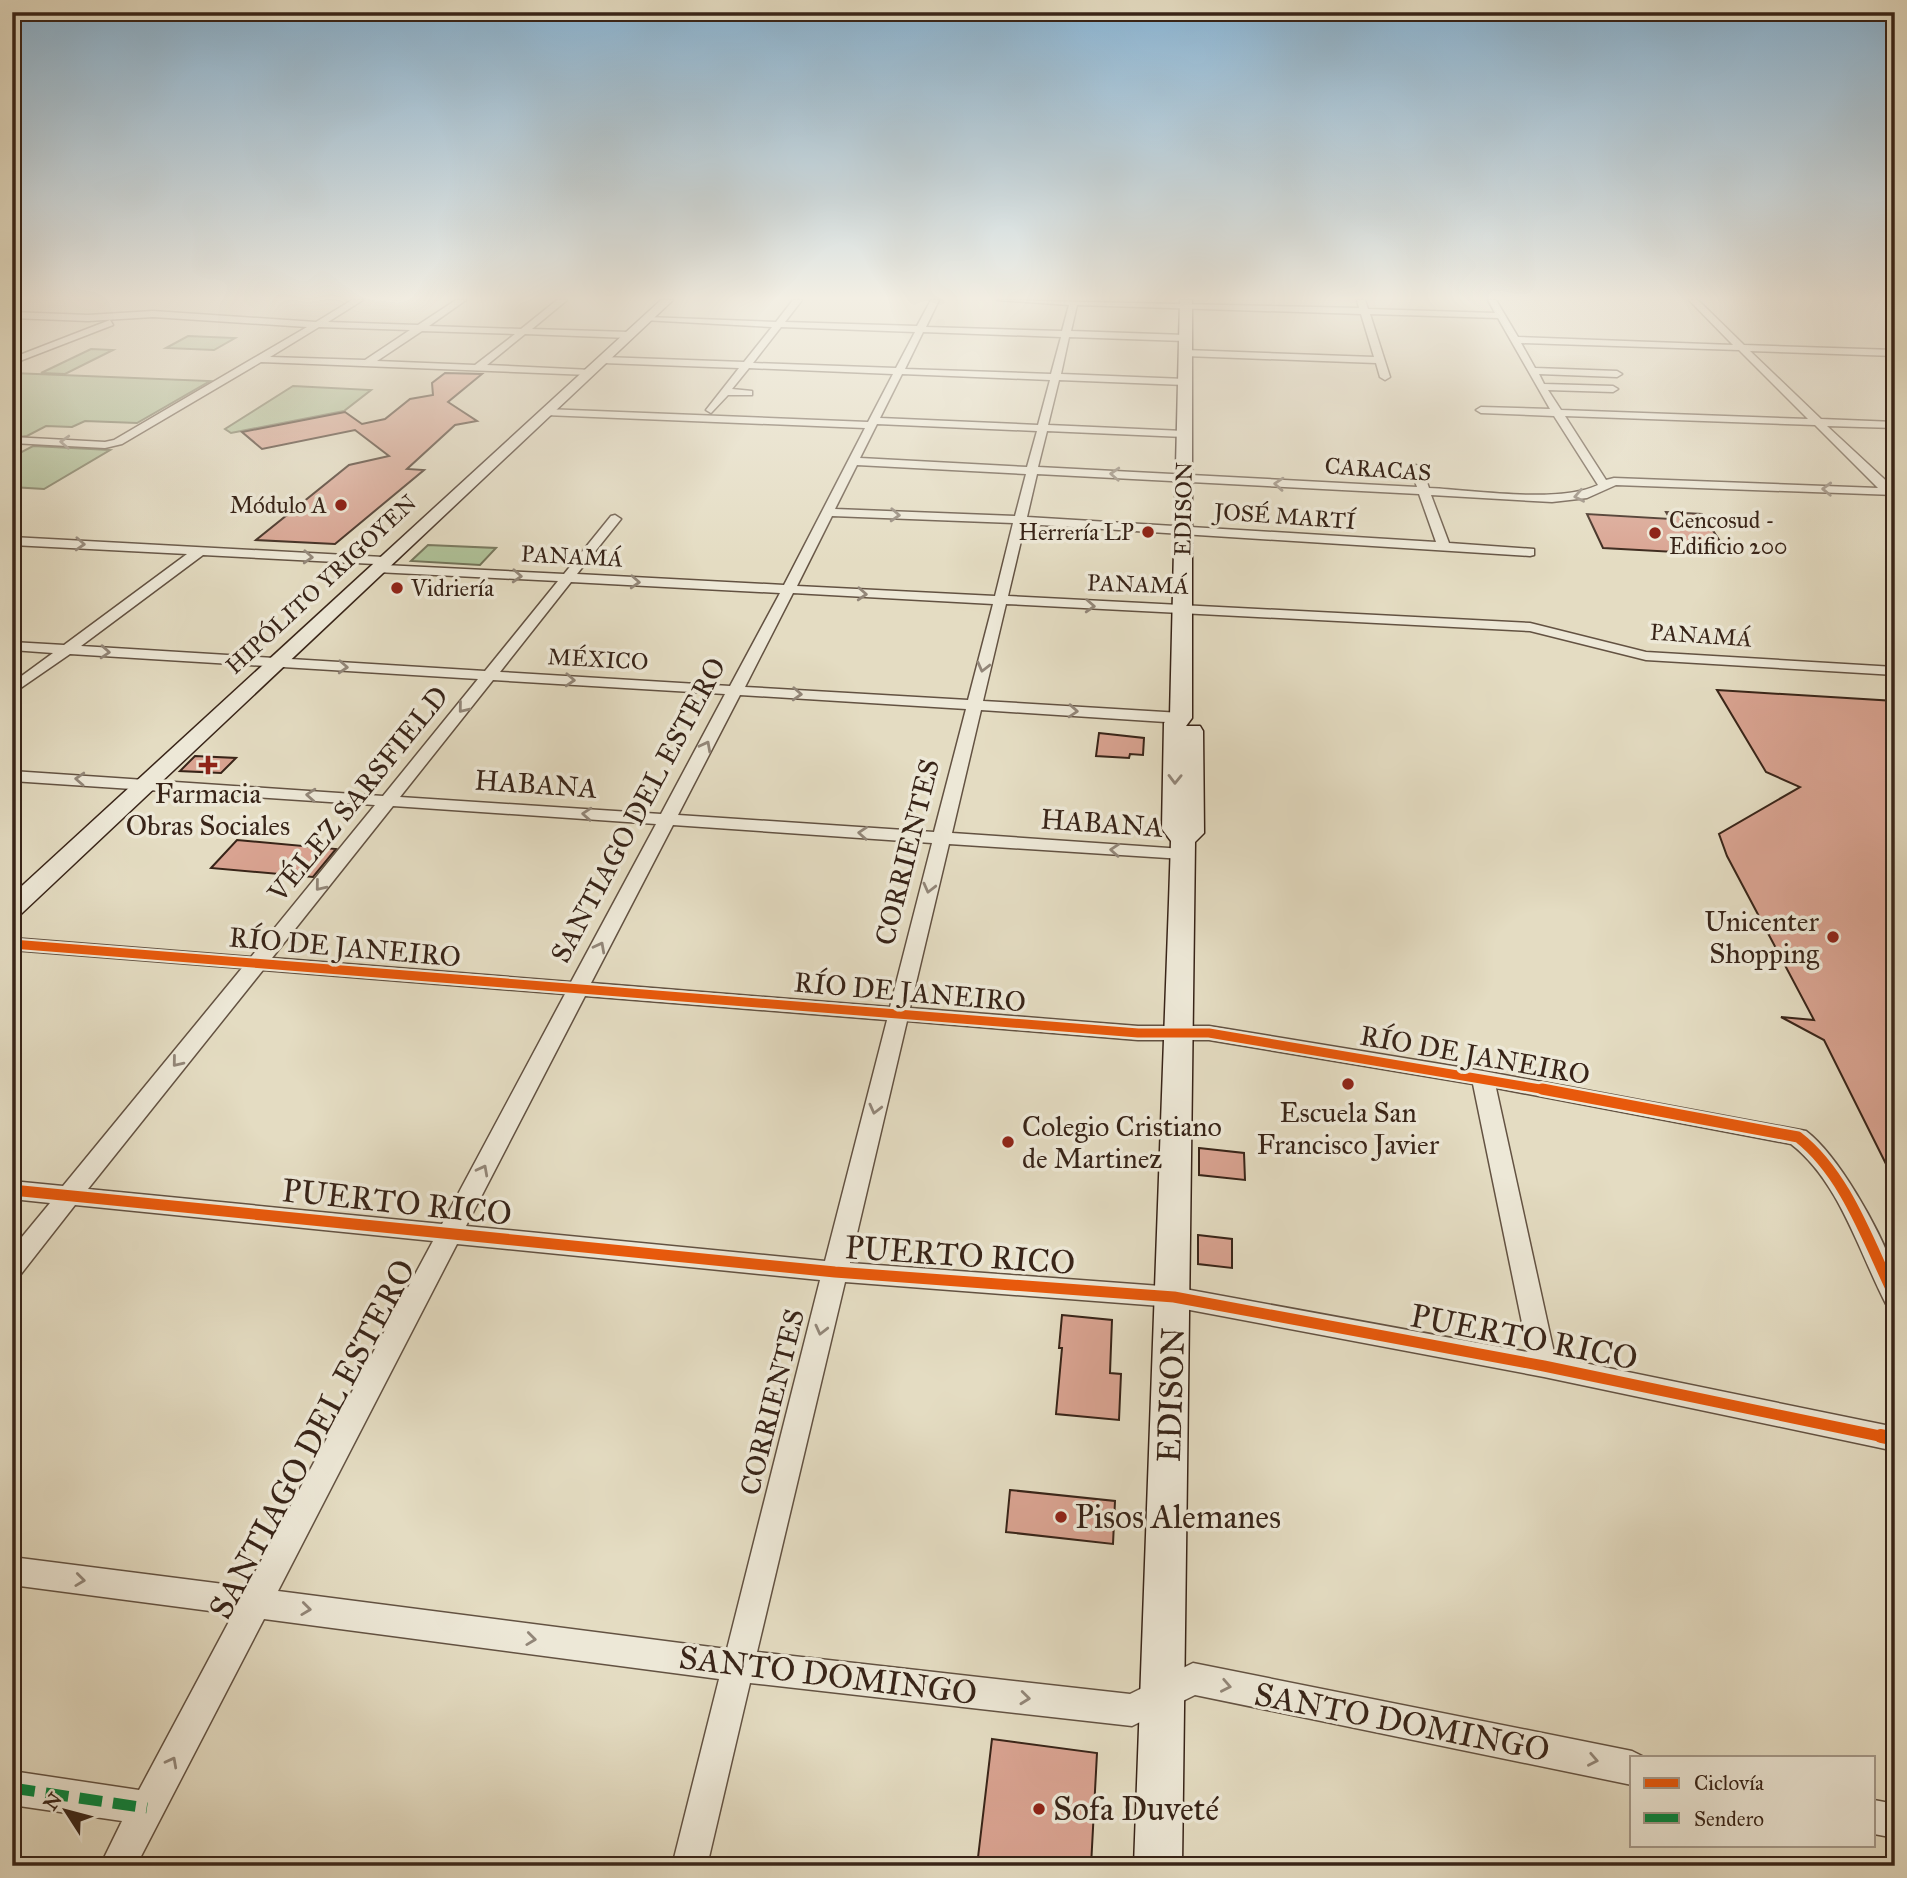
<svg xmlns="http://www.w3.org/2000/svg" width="1907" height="1878" viewBox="0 0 1907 1878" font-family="'IM FELL Great Primer',serif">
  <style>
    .green { fill: #aec298; stroke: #737358; stroke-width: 2 }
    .building { fill: #d9a391; stroke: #382418; stroke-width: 2 }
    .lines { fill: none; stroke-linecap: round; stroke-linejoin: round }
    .street-casing { stroke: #635242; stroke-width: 3 }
    .secondary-casing { stroke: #382418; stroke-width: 3 }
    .street { fill: #ede8d7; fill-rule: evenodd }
    .secondary { fill: #ede8d7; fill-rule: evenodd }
    .quiet { stroke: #00873e; stroke-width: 11; stroke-dasharray: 23 11; stroke-linecap: butt }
    .cycleway-far2-casing { stroke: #ede8d7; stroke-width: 13 }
    .cycleway-far1-casing { stroke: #ede8d7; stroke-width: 16 }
    .cycleway-casing { stroke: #ede8d7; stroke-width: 18 }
    .cycleway-far2 { stroke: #e8590c; stroke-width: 9 }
    .cycleway-far1 { stroke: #e8590c; stroke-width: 11 }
    .cycleway { stroke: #e8590c; stroke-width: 14 }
    .oneway { stroke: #928678 }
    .poi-dot { fill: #8f2418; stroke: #ede8d7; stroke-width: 2.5 }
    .labels { text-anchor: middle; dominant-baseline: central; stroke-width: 7; stroke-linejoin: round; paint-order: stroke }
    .far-street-label { font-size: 23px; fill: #382418; stroke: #ede8d7 }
    .far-poi-label { font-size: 23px; fill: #382418; stroke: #ede8d7; text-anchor: end }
    .street-label { font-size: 28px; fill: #382418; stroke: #ede8d7 }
    .poi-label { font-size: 28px; fill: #382418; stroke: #ede8d7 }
    .near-street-label { font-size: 33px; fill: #382418; stroke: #ede8d7 }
    .near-poi-label { font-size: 33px; fill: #382418; stroke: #ede8d7; text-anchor: start }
  </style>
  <rect width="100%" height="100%" fill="#e4dcc2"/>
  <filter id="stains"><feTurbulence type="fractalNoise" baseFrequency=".00286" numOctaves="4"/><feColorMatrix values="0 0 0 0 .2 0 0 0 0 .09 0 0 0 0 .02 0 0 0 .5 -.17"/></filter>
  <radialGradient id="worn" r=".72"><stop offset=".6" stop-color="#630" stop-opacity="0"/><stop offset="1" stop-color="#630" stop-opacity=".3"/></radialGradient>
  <!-- green -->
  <g class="green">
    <polygon points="188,336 235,338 214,350 166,348"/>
    <polygon points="91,349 113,350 65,374 41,373"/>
    <polygon points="12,373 210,381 137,423 85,421 72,427 46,426 27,436 12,438"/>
    <polygon points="293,386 371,390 344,411 231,433 225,429"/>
    <polygon points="33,446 110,450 44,489 12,487 12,457"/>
    <polygon points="428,545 496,548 480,565 411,561"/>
  </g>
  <!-- building -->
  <g class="building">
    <polygon points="445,373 482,374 448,402 477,421 455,425 407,469 424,470 335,544 256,540 349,465 389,456 355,430 262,449 242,432 345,412 362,424 385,419 410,399 433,395 432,383"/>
    <polygon points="1666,512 1702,514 1729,555 1603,548 1587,514 1670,519"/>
    <polygon points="1717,690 1895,701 1895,1182 1824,1040 1781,1017 1814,1020 1727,856 1719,834 1800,787 1766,772"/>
    <polygon points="1099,733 1144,738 1143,755 1130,754 1129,758 1096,756"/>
    <polygon points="195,756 236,758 221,773 180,771"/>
    <polygon points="237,840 336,849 313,877 211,868"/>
    <polygon points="1199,1148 1244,1153 1245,1180 1199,1175"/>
    <polygon points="1198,1235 1232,1239 1232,1268 1198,1264"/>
    <polygon points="1062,1315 1112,1320 1110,1373 1121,1374 1119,1420 1056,1414 1062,1348 1059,1348"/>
    <polygon points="1010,1490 1115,1501 1113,1544 1006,1532"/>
    <polygon points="992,1739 1097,1753 1091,1866 977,1866"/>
  </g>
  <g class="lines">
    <defs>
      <g id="street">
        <path d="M 352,300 L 363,300 L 328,322 L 418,325 L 456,300 L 466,300 L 429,326 L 521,329 L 557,300 L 567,300 L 532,329 L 629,332 L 633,335 L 629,338 L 525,334 L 487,365 L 592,370 L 589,375 L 261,362 L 122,444 L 105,448 L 12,443 L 12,437 L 105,442 L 114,440 L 307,327 L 153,317 L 88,321 L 12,318 L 12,312 L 88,315 L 153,311 L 316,322 ZM 319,327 L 410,330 L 365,360 L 270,357 ZM 422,331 L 515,334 L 475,365 L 377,361 Z"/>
        <path d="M 793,300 L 802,300 L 785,322 L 917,326 L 931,300 L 939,300 L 926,327 L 1062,331 L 1069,305 L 997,300 L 1359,308 L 1357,300 L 1365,300 L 1368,309 L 1495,313 L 1488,300 L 1496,300 L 1518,337 L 1733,345 L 1689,300 L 1698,300 L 1744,345 L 1895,350 L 1895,356 L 1750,351 L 1821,419 L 1895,422 L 1895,428 L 1827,426 L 1895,489 L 1895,495 L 1616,485 L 1587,498 L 1552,502 L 1431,495 L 1449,543 L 1534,549 L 1534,555 L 1530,556 L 1025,524 L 1008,596 L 1530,623 L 1646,652 L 1895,667 L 1895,675 L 1646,660 L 1530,631 L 1006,604 L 983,701 L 1181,713 L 1189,718 L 1181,723 L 981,710 L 952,833 L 1183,849 L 1192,854 L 1183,859 L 949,844 L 910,1008 L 1138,1026 L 1209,1026 L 1483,1071 L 1806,1131 C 1839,1156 1879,1229 1894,1269 C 1897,1280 1895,1295 1895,1307 L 1886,1304 C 1859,1252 1839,1181 1791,1144 L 1496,1088 L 1555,1357 L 1895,1427 L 1895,1451 L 1544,1377 L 1174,1307 L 845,1282 L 757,1652 L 1130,1694 L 1193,1663 L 1632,1751 L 1644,1757 L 1632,1757 L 1632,1785 L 1195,1695 L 1132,1726 L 750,1683 L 707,1866 L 672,1866 L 719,1679 L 264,1619 L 136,1866 L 100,1866 L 122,1821 L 12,1805 L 12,1771 L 139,1790 L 233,1614 L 12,1585 L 12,1557 L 247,1587 L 433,1241 L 75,1205 L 21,1274 L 12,1277 L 12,1249 L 50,1203 L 12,1199 L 12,1181 L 63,1186 L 242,968 L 12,950 L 12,938 L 251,957 L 375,805 L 12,781 L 12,771 L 383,796 L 478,679 L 70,654 L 12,694 L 12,683 L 53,653 L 12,650 L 12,642 L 64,645 L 187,554 L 12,545 L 12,537 L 383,557 L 389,561 L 384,565 L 564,574 L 611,516 L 615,515 L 621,519 L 577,574 L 784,585 L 865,428 L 545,415 L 540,412 L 545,409 L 868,422 L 893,374 L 749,368 L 732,389 L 752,391 L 752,395 L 728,395 L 711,413 L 706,410 L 739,368 L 603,363 L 598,360 L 603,357 L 744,362 L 772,327 L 643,320 L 647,317 L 776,322 ZM 1077,305 L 1361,314 L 1374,357 L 1185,350 L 1180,353 L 1185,356 L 1376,363 L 1380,377 L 1385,380 L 1390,377 L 1370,314 L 1498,318 L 1550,409 L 1481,407 L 1476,410 L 1481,413 L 1554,416 L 1598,485 C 1557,504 1475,490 1429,488 L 1422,468 L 1416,465 L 1410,468 L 1417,487 L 1038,467 L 1047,431 L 1184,437 L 1189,434 L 1184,431 L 1048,425 L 1059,380 L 1185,385 L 1190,382 L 1185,379 L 1061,374 L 1069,337 L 1185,341 L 1189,338 L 1185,335 L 1071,331 ZM 781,327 L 915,332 L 896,368 L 753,363 ZM 923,332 L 1061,337 L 1051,374 L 905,369 ZM 1521,343 L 1739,350 L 1808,419 L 1561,410 L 1548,390 L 1613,392 L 1618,389 L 1613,386 L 1544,384 L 1539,374 L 1617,377 L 1622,374 L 1617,371 L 1535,368 ZM 902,374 L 1050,380 L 1038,425 L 880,418 ZM 1565,416 L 1815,425 L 1878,488 L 1614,478 L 1606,480 ZM 877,424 L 1037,431 L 1027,467 L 860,458 ZM 857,465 L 1026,474 L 1015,516 L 835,509 ZM 1037,474 L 1419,494 L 1436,542 L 1027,517 ZM 832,516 L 1013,523 L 995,596 L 797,586 ZM 203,555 L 375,564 L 370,568 L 376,572 L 558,581 L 485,671 L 81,646 ZM 571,582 L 780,593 L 730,686 L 500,672 ZM 793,593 L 993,604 L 968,700 L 745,687 ZM 493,680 L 725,694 L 661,814 L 400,797 ZM 740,695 L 966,709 L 934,832 L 678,815 ZM 393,806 L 656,824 L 571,982 L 272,958 ZM 673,825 L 932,843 L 890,1007 L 591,983 ZM 263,970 L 565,994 L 442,1224 L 88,1189 ZM 585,996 L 887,1020 L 825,1261 L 466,1226 ZM 907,1021 L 1138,1040 L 1209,1040 L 1473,1084 L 1528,1352 L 1174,1287 L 850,1263 ZM 457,1244 L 820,1280 L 727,1649 L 278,1591 Z"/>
        <polygon points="110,320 113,325 12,364 12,358"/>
        <polygon points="1874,1800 1895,1804 1895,1838 1874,1834"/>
      </g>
      <g id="secondary">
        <polygon points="661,300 673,300 21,914 12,917 12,895"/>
        <polygon points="1180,300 1192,300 1192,718 1186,726 1200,726 1203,731 1204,833 1195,842 1182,1866 1134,1866 1169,902 1171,841 1162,829 1164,723 1170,716"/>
      </g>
    </defs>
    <!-- street casing -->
    <use href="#street" class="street-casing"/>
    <!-- secondary casing -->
    <use href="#secondary" class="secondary-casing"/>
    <!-- street -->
    <use href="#street" class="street"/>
    <!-- secondary -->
    <use href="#secondary" class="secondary"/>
    <!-- quiet -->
    <polyline class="quiet" points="12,1788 147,1808"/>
    <defs>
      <polyline id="cycleway-far2" points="12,944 1138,1033 1209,1033 1552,1091"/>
      <g id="cycleway-far1">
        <path d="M 1542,1089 L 1798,1137 C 1846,1174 1869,1244 1895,1297"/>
        <polyline points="12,1190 835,1272 1174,1297 1544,1366 1889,1438"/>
      </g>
      <polyline id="cycleway" points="1881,1436 1895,1439"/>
    </defs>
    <!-- cycleway-far2 casing -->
    <use href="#cycleway-far2" class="cycleway-far2-casing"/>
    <!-- cycleway-far1 casing -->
    <use href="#cycleway-far1" class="cycleway-far1-casing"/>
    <!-- cycleway casing -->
    <use href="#cycleway" class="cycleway-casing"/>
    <!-- cycleway-far2 -->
    <use href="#cycleway-far2" class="cycleway-far2"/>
    <!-- cycleway-far1 -->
    <use href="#cycleway-far1" class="cycleway-far1"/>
    <!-- cycleway -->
    <use href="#cycleway" class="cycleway"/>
  </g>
  <!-- one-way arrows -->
  <defs><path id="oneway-chevron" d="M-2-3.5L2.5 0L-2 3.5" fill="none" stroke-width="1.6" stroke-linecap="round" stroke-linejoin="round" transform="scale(1.75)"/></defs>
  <g class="oneway">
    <use href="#oneway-chevron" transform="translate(65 442) rotate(-177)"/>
    <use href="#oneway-chevron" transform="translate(1115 474) rotate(-177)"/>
    <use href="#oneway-chevron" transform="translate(1279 484) rotate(-176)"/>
    <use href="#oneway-chevron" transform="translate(1827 489) rotate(-178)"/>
    <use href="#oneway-chevron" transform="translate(1579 496) rotate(169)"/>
    <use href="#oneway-chevron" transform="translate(895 515) rotate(3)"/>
    <use href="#oneway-chevron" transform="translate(80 544) rotate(3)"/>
    <use href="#oneway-chevron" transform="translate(308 557) rotate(3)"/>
    <use href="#oneway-chevron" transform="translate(517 576) rotate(3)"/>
    <use href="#oneway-chevron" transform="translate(635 582) rotate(3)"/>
    <use href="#oneway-chevron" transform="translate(862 594) rotate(3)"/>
    <use href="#oneway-chevron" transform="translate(1090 606) rotate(3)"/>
    <use href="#oneway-chevron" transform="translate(105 652) rotate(4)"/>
    <use href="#oneway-chevron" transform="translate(343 667) rotate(3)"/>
    <use href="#oneway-chevron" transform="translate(983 667) rotate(104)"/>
    <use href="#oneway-chevron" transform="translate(570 680) rotate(3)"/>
    <use href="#oneway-chevron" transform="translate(797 694) rotate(3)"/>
    <use href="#oneway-chevron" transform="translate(463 708) rotate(129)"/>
    <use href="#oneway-chevron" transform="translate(1073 711) rotate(4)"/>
    <use href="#oneway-chevron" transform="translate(706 746) rotate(-62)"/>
    <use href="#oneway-chevron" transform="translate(80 779) rotate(-177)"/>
    <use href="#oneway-chevron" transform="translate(1175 779) rotate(91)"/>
    <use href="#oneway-chevron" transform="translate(311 795) rotate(-176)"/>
    <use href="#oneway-chevron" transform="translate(587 814) rotate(-176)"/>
    <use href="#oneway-chevron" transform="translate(863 833) rotate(-176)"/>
    <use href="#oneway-chevron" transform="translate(1115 850) rotate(-176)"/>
    <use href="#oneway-chevron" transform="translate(320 886) rotate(129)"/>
    <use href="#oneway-chevron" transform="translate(929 888) rotate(104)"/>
    <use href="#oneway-chevron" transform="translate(600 947) rotate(-62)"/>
    <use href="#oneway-chevron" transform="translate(177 1062) rotate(129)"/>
    <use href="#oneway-chevron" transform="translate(875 1109) rotate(104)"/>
    <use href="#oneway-chevron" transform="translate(483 1170) rotate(-62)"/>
    <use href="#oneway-chevron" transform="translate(821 1330) rotate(104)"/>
    <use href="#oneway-chevron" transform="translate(80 1580) rotate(7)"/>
    <use href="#oneway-chevron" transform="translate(306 1609) rotate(7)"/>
    <use href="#oneway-chevron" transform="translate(531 1639) rotate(7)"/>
    <use href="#oneway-chevron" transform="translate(1226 1686) rotate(11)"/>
    <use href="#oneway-chevron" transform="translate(1025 1698) rotate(6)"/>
    <use href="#oneway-chevron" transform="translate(1593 1760) rotate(11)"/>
    <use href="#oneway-chevron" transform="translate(172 1762) rotate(-62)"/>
  </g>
  <!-- sky -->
  <linearGradient id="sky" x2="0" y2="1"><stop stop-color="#89b6d7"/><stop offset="0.53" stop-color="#f3efe4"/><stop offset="1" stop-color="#f3efe4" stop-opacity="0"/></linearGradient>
  <rect width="1907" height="563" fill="url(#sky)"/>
  <!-- markers -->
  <g class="poi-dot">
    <circle cx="341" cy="505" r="7"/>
    <circle cx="1148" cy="532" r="7"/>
    <circle cx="1655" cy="533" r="7"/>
    <circle cx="397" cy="588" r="7"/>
    <path d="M204.5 754.5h7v7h7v7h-7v7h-7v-7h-7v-7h7z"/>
    <circle cx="1833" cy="937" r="7"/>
    <circle cx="1348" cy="1084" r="7"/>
    <circle cx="1008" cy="1142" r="7"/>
    <circle cx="1061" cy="1517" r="7"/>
    <circle cx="1039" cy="1809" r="7"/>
  </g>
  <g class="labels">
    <!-- far-street labels -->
    <g class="far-street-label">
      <text transform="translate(1378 469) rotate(4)">CARACAS</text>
      <text transform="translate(1183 509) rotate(-89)">EDISON</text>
      <text transform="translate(1285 516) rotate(4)">JOSÉ MARTÍ</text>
      <text transform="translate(572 556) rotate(3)">PANAMÁ</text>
      <text transform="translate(321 584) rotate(-43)">HIPÓLITO YRIGOYEN</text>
      <text transform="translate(1138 584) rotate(2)">PANAMÁ</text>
      <text transform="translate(1701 635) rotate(4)">PANAMÁ</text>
      <text transform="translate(598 659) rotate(3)">MÉXICO</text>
    </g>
    <!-- far-poi labels -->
    <g class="far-poi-label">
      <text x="327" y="505">Módulo A</text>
      <text x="1669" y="520" text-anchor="start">Cencosud -<tspan x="1669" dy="26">Edificio 200</tspan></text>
      <text x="1134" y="532">Herrería LP</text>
      <text x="411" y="588" text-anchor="start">Vidriería</text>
    </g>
    <!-- street labels -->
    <g class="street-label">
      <text transform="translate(536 784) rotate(4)">HABANA</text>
      <text transform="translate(358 794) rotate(-51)">VÉLEZ SARSFIELD</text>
      <text transform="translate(638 810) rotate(-62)">SANTIAGO DEL ESTERO</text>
      <text transform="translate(1102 823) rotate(4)">HABANA</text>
      <text transform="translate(907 852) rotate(-76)">CORRIENTES</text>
      <text transform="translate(345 947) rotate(5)">RÍO DE JANEIRO</text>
      <text transform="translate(910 992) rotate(5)">RÍO DE JANEIRO</text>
      <text transform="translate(1475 1055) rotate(10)">RÍO DE JANEIRO</text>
      <text transform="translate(772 1402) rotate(-76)">CORRIENTES</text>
    </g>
    <!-- poi labels -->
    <g class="poi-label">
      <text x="208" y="793">Farmacia<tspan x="208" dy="32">Obras Sociales</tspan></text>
      <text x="1819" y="921" text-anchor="end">Unicenter<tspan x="1819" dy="32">Shopping</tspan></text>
      <text x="1348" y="1112">Escuela San<tspan x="1348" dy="32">Francisco Javier</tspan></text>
      <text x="1022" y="1126" text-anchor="start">Colegio Cristiano<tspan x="1022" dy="32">de Martinez</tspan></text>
    </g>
    <!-- near-street labels -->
    <g class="near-street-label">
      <text transform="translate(397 1202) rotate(6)">PUERTO RICO</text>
      <text transform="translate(960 1255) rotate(4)">PUERTO RICO</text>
      <text transform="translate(1524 1337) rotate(11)">PUERTO RICO</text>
      <text transform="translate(1171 1395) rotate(-88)">EDISON</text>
      <text transform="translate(312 1439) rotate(-62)">SANTIAGO DEL ESTERO</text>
      <text transform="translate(828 1675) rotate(7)">SANTO DOMINGO</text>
      <text transform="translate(1402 1722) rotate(11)">SANTO DOMINGO</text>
    </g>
    <!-- near-poi labels -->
    <g class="near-poi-label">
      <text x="1075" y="1517">Pisos Alemanes</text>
      <text x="1053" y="1809">Sofa Duveté</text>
    </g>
  </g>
  <!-- margin -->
  <rect width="1907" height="1878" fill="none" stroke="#e4dcc2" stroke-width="42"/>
  <rect x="14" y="14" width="1879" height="1850" fill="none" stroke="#382418" stroke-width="3.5"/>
  <rect x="21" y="21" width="1865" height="1836" fill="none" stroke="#382418" stroke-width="2"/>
  <!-- legend -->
  <rect x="1630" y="1756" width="245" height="91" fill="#ede8d7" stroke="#a59a8b" stroke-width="2"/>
  <rect x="1644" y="1778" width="35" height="10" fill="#e8590c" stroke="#a59a8b" stroke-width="2"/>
  <text x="1694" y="1790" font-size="21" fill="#382418">Ciclovía</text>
  <rect x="1644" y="1813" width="35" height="10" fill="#00873e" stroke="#a59a8b" stroke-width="2"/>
  <text x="1694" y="1826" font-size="21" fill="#382418">Sendero</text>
  <!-- north arrow -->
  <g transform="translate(66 1811) rotate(306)" stroke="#ede8d7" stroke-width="5" paint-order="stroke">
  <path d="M0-5L12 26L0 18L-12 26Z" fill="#382418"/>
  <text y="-10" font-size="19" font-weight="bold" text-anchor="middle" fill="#382418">N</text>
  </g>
  <rect width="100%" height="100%" filter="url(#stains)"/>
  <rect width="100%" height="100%" fill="url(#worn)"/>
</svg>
